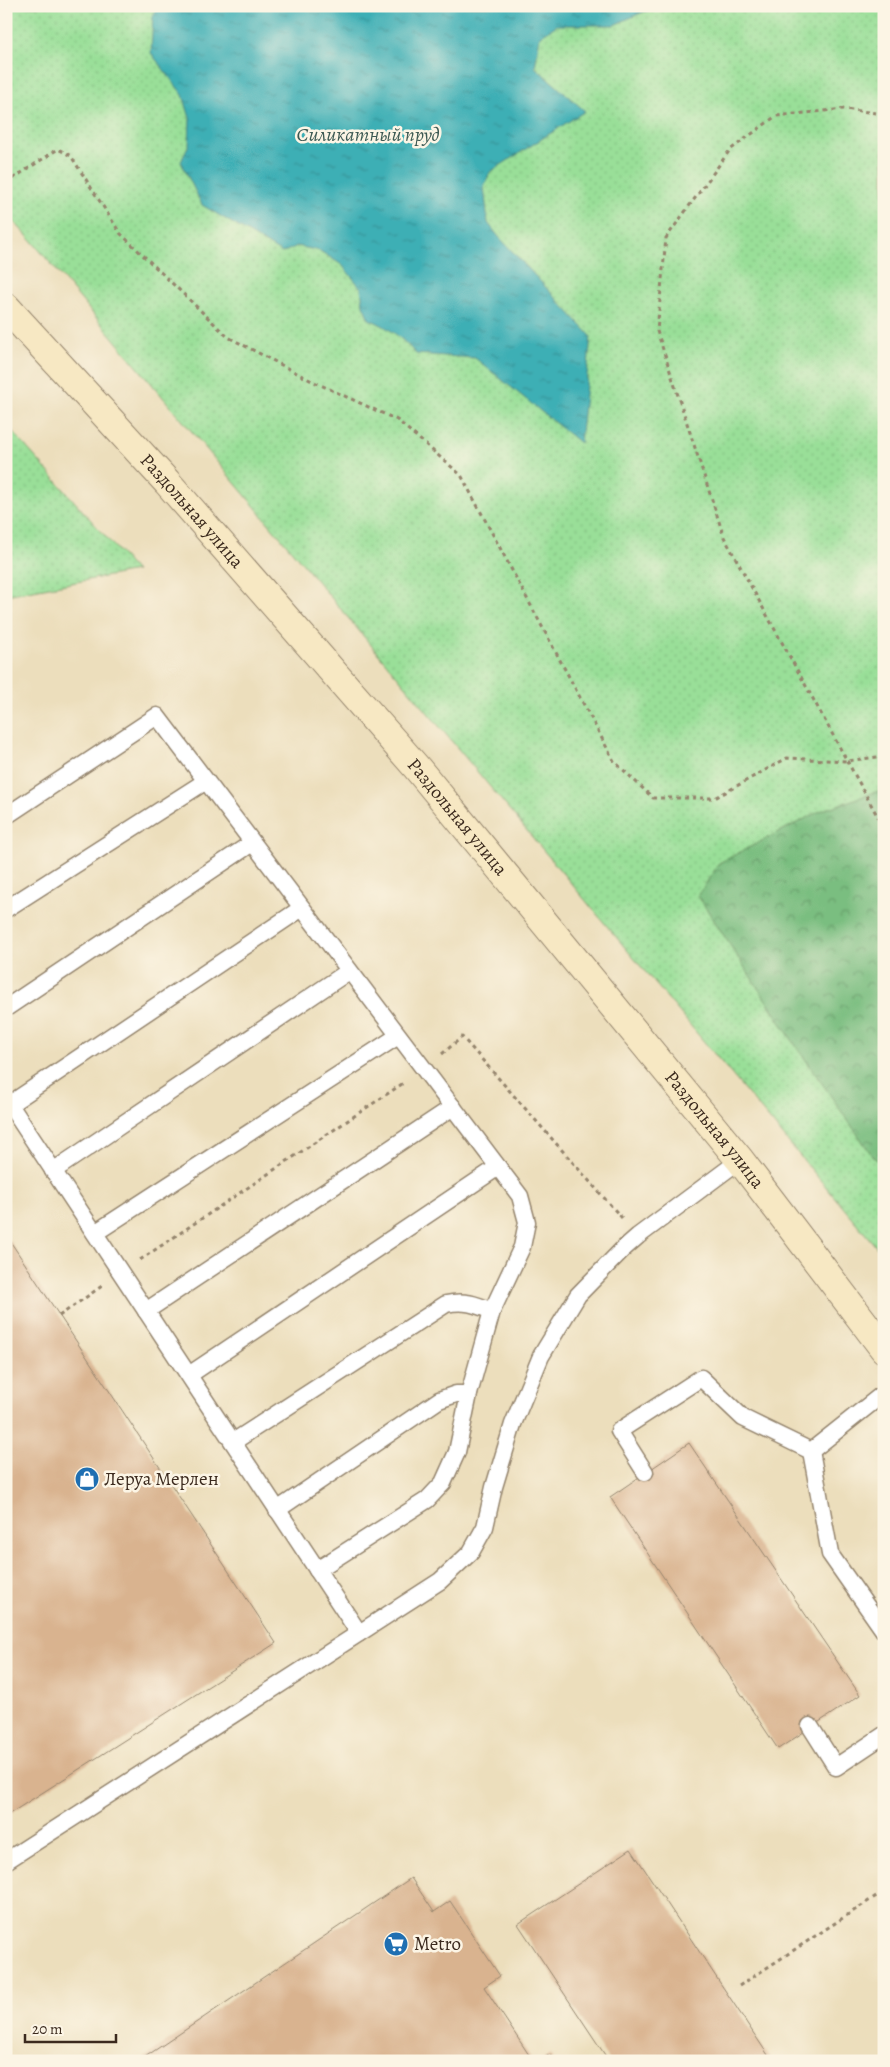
<svg xmlns="http://www.w3.org/2000/svg" width="890" height="2067" viewBox="0 0 890 2067" font-family="Alegreya,serif">
  <style>
    .grass { fill: url(#grass-dots); stroke: #6a845b }
    .forest { fill: url(#forest-crowns); stroke: #5a744f }
    .water { fill: url(#water-ripples); stroke: #3c6c6a }
    .building { fill: #d9b38f }
    .lines { fill: none; stroke-linecap: round; stroke-linejoin: round }
    .service-casing { stroke: #94846d; stroke-width: 19 }
    .secondary-casing { stroke: #94846d; stroke-width: 30 }
    .path { stroke: #94846d; stroke-width: 3; stroke-dasharray: 4 4; stroke-linecap: butt }
    .service { stroke: #fff; stroke-width: 16 }
    .secondary { stroke: #f7e8c3; stroke-width: 28 }
    .labels { text-anchor: middle; dominant-baseline: central; stroke-width: 5; stroke-linejoin: round; paint-order: stroke }
    .street-label { font-size: 19px; fill: #3b2a1e; stroke: #fcf5e5 }
    .poi-label { font-size: 19px; fill: #3b2a1e; stroke: #fcf5e5; text-anchor: start }
    .water-label { font-size: 20px; font-style: italic; fill: #3c5953; stroke: #fcf5e5 }
  </style>
  <defs>
    <pattern id="grass-dots" width="8" height="8" patternUnits="userSpaceOnUse" patternTransform="scale(1.25)"><rect width="8" height="8" fill="#99df98"/><path d="M2 2h.1M6 6h.1" fill="none" stroke="#85c083" stroke-width="1.8" stroke-linecap="round"/></pattern>
    <pattern id="forest-crowns" width="20" height="18" patternUnits="userSpaceOnUse" patternTransform="scale(1.25)"><rect width="20" height="18" fill="#7abe80"/><path d="M2 6a3 3 0 1 1 6 0M12 15a3 3 0 1 1 6 0" fill="none" stroke="#659b68"/></pattern>
    <pattern id="water-ripples" width="26" height="14" patternUnits="userSpaceOnUse" patternTransform="scale(1.25)"><rect width="26" height="14" fill="#3eafb5"/><path d="M2 4q2-2 4 0t4 0M15 11q2-2 4 0t4 0" fill="none" stroke="#358f93"/></pattern>
  </defs>
  <rect width="100%" height="100%" fill="#fcf5e5"/>
  <filter id="ink" filterUnits="userSpaceOnUse"><feTurbulence type="fractalNoise" baseFrequency=".02" numOctaves="2"/><feDisplacementMap in="SourceGraphic" scale="10" xChannelSelector="R" yChannelSelector="G"/><feConvolveMatrix kernelMatrix="1 2 1 2 8 2 1 2 1" color-interpolation-filters="sRGB"/></filter>
  <filter id="wash" filterUnits="userSpaceOnUse"><feTurbulence type="fractalNoise" baseFrequency=".0096" numOctaves="4" result="noise"/><feDisplacementMap in="SourceGraphic" scale="20" xChannelSelector="R" yChannelSelector="G"/><feGaussianBlur stdDeviation="1.12" result="paint"/><feColorMatrix in="noise" values="0 0 0 0 0 0 0 0 0 0 0 0 0 0 0 0 0 1.4 0 .05"/><feComposite in="paint" operator="in"/></filter>
  <g filter="url(#wash)">
    <rect width="100%" height="100%" fill="#ecdebc"/>
    <!-- grass -->
    <g class="grass">
      <polygon points="6,6 884,6 884,1256 30,239 6,213"/>
      <polygon points="6,424 136,571 6,595"/>
    </g>
    <!-- forest -->
    <polygon class="forest" points="884,789 884,1164 874,1158 796,1046 698,896 719,863 820,811"/>
    <!-- water -->
    <path class="water" d="M 159,6 L 662,6 L 643,12 L 614,25 L 557,25 L 540,36 L 535,67 L 585,111 L 490,172 L 484,187 L 488,223 L 499,237 L 591,336 L 580,443 L 475,358 L 416,354 C 402,338 389,327 369,319 L 363,305 L 361,288 L 342,265 L 320,251 L 297,246 L 282,253 L 202,205 L 181,162 L 189,144 L 190,118 L 183,95 L 151,53 L 153,14 Z"/>
    <g id="blocks">
      <!-- building -->
      <g class="building">
        <polygon points="6,1235 276,1643 6,1816"/>
        <polygon points="689,1443 860,1695 778,1749 610,1497"/>
        <polygon points="631,1849 772,2061 609,2061 518,1924"/>
        <polygon points="411,1878 434,1912 450,1901 500,1976 484,1987 533,2061 139,2061"/>
        <polygon points="550,2054 554,2061 540,2061"/>
      </g>
    </g>
  </g>
  <g filter="url(#ink)">
    <use href="#blocks" fill-opacity="0" stroke="#94846d" stroke-width="1"/>
    <g class="lines">
      <defs>
        <g id="service">
          <polyline points="6,816 157,716 520,1196 527,1222 522,1247 492,1311 469,1394 457,1452 443,1483 427,1500 317,1570"/>
          <polyline points="6,909 206,781"/>
          <polyline points="6,1008 252,843"/>
          <polyline points="6,1099 359,1633"/>
          <polyline points="10,1104 302,908"/>
          <polyline points="53,1171 349,971"/>
          <polyline points="95,1233 398,1036"/>
          <polyline points="146,1311 453,1107"/>
          <polyline points="189,1375 498,1167"/>
          <path d="M 233,1442 L 446,1304 C 464,1300 475,1304 492,1311"/>
          <polyline points="811,1451 830,1554 884,1631"/>
          <polyline points="811,1451 884,1393"/>
          <polyline points="645,1472 619,1431 701,1378 743,1418 811,1451"/>
          <polyline points="277,1510 439,1400 456,1394 469,1394"/>
          <polyline points="810,1726 836,1767 884,1735"/>
          <polyline points="6,1861 440,1581 471,1552 485,1527 494,1487 513,1424 541,1356 578,1295 622,1250 638,1236 740,1160"/>
        </g>
        <g id="secondary">
          <path id="s1" d="M 6,307 L 167,482 L 417,768 L 740,1160 L 884,1349"/>
        </g>
      </defs>
      <!-- service casing -->
      <use href="#service" class="service-casing"/>
      <!-- secondary casing -->
      <use href="#secondary" class="secondary-casing"/>
      <!-- path -->
      <g class="path">
        <polyline points="884,114 844,109 776,116 730,150 666,238 657,331 724,537 884,828"/>
        <polyline points="6,183 58,149 71,156 120,233 228,337 312,381 397,420 461,475 614,761 653,798 715,798 787,758 847,761 884,756"/>
        <polyline points="442,1054 462,1037 622,1218"/>
        <polyline points="140,1260 405,1082"/>
        <polyline points="59,1316 102,1286"/>
        <polyline points="739,1986 884,1891"/>
      </g>
      <!-- service -->
      <use href="#service" class="service"/>
      <!-- secondary -->
      <use href="#secondary" class="secondary"/>
    </g>
  </g>
  <!-- icons -->
  <defs>
    <symbol id="shop-disc" viewBox="-11 -11 22 22"><circle r="9.5" fill="#1f6fb2" stroke="#fcf5e5"/><path d="M-5-2.5h2.3a2.7 3.5 0 0 1 5.4 0H5L5.5 6h-11ZM-1.5-2.5h3a1.5 2.3 0 0 0-3 0Z" fill="#fff"/></symbol>
    <symbol id="supermarket-disc" viewBox="-11 -11 22 22"><circle r="9.5" fill="#1f6fb2" stroke="#fcf5e5"/><path d="M-6-5.5h2.5l.6 2H6L4.5 2H-2.5L-4.4-4H-6ZM-1.5 3.2a1.3 1.3 0 1 0 .1 0ZM3 3.2a1.3 1.3 0 1 0 .1 0Z" fill="#fff"/></symbol>
  </defs>
  <g fill-rule="evenodd">
    <use href="#shop-disc" x="73" y="1465" width="28" height="28"/>
    <use href="#supermarket-disc" x="382" y="1930" width="28" height="28"/>
  </g>
  <g class="labels">
    <!-- street labels -->
    <g class="street-label">
      <text stroke="none"><textPath href="#s1" startOffset="276">Раздольная улица</textPath></text>
      <text stroke="none"><textPath href="#s1" startOffset="681">Раздольная улица</textPath></text>
      <text stroke="none"><textPath href="#s1" startOffset="1086">Раздольная улица</textPath></text>
    </g>
    <!-- poi labels -->
    <g class="poi-label">
      <text x="104" y="1479">Леруа Мерлен</text>
      <text x="414" y="1944">Metro</text>
    </g>
    <!-- water labels -->
    <g class="water-label">
      <text x="368" y="134">Силикатный пруд</text>
    </g>
  </g>
  <!-- margin -->
  <rect width="890" height="2067" fill="none" stroke="#fcf5e5" stroke-width="25"/>
  <!-- scale -->
  <path d="M25 2034v8h91v-8" fill="none" stroke="#3b2a1e" stroke-width="2.5"/>
  <text x="32" y="2034" font-size="15" fill="#3b2a1e" stroke="#fcf5e5" stroke-width="4" paint-order="stroke">20 m</text>
</svg>
